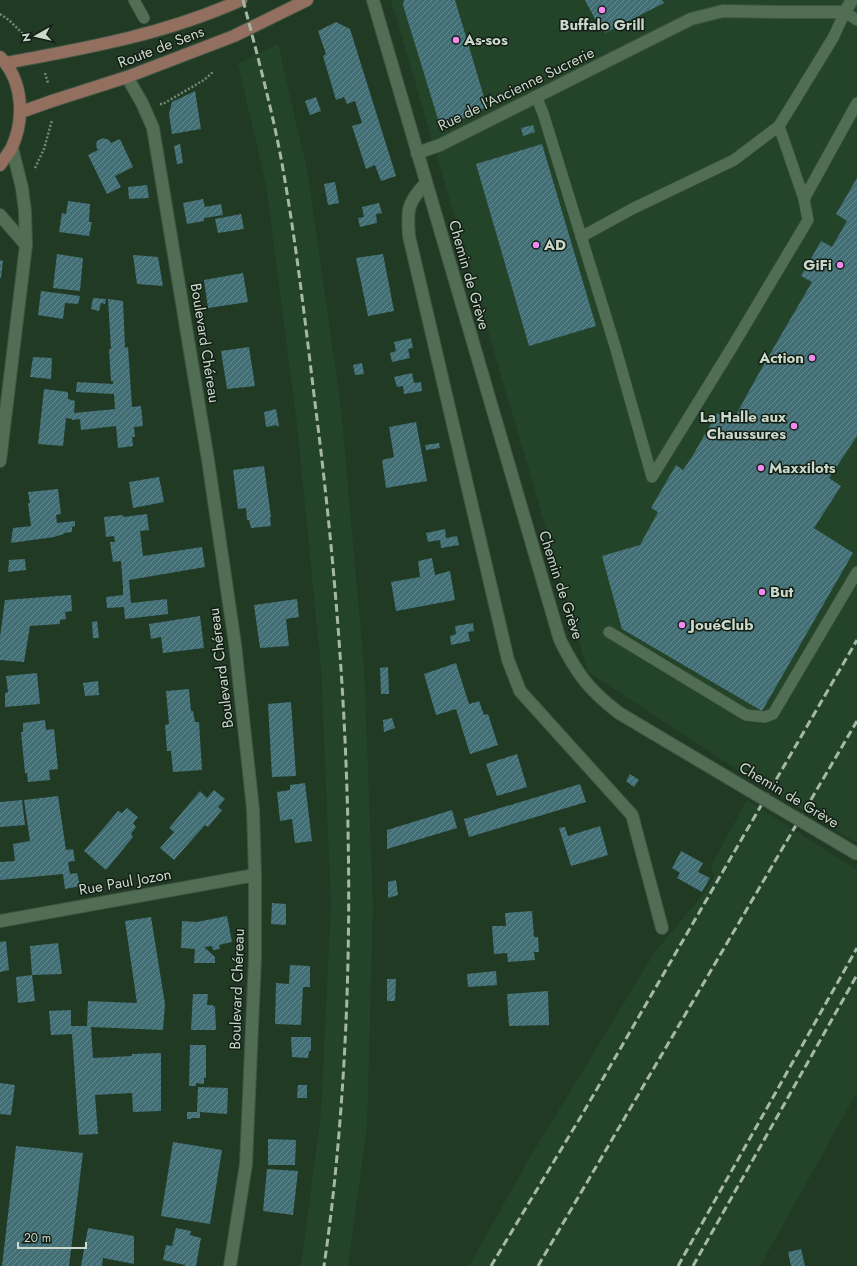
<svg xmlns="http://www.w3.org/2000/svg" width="857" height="1266" viewBox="0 0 857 1266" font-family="Jost,sans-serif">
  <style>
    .built { fill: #244429 }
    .building { fill: url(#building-hatch) }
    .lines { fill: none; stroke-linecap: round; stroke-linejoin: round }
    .lane-casing { stroke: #3e5542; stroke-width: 12 }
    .street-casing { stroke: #3e5542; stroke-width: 14 }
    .secondary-casing { stroke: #3e5542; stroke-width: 14 }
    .primary-casing { stroke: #3e5542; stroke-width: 14 }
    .path { stroke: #758977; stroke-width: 2.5; stroke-dasharray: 2 2; stroke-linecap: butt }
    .lane { stroke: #516d54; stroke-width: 11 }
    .street { stroke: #516d54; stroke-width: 12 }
    .secondary { stroke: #516d54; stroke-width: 12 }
    .primary { stroke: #936f5f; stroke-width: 12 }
    .rail { stroke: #a6b7a7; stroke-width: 3; stroke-dasharray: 8 4; stroke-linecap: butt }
    .secondary-bridge-casing { stroke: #3e5542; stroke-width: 14; stroke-linecap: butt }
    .secondary-bridge { stroke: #516d54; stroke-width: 12 }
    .poi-dot { fill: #f38af1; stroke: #131e14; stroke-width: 1.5 }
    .labels { text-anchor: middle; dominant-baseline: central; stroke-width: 3; stroke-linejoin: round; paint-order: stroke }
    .poi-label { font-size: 15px; font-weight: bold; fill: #cad9cb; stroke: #131e14; text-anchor: start }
    .street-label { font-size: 15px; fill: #cad9cb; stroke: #131e14 }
  </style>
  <defs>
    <pattern id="building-hatch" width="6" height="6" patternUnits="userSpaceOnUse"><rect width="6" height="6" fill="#426e75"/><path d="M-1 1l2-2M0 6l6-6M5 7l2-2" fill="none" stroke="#65898d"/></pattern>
  </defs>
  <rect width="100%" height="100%" fill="#213a24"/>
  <!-- built -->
  <g class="built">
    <polygon points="391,0 857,0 857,843 758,783 588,672"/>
    <polygon points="278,44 308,174 341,409 364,665 373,906 367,1127 348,1266 301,1266 321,1113 331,904 321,667 296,416 266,185 238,64"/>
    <polygon points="747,800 857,870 857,1092 760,1266 469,1266 526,1164 655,952 703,894 714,877 711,866"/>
  </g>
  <!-- building -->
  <g class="building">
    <polygon points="404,0 455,0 487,107 441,129 403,5"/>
    <polygon points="585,0 662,0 664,3 605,33 597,18 595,19"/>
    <polygon points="336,22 350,29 396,176 381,181 375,165 366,169 352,126 362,123 355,101 347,104 344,97 336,100 323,56 326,54 318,31"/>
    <polygon points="195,91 201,129 172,134 169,114 172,102"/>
    <polygon points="316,97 321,111 310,115 305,101"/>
    <polygon points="533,125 535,132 523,136 521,128"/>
    <polygon points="103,138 109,140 111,143 120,139 133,167 115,176 121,187 107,194 88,155 98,150 96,146 97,141"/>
    <polygon points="180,144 183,163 177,164 174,146"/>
    <polygon points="542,144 596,326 529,346 476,164"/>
    <polygon points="857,178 857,436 829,478 841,486 814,528 853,553 762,711 622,629 602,556 640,545 658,512 651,508 676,465 683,470 692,457 717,413 732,422 759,373 812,282 801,276 821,241 832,247 847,221 836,214"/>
    <polygon points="335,182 339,203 328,205 324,184"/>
    <polygon points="147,185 149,198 129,199 128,187"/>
    <polygon points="203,199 205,207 221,204 223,215 204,218 204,221 187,224 183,203"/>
    <polygon points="68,201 90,204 89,222 92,222 89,236 59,232 62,213 66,214"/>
    <polygon points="379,203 382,213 376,214 377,223 360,227 358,218 364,217 362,207"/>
    <polygon points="241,214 244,229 218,233 215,219"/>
    <polygon points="57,254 83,258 80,291 53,288"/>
    <polygon points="383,254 394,311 368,316 356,258"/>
    <polygon points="133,255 158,257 163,286 137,284"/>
    <polygon points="0,260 3,261 1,278 0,278"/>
    <polygon points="243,273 248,302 208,308 204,280"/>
    <polygon points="41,291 80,296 78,304 65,303 63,319 38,315"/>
    <polygon points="93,298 106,299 105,304 101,303 99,311 91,309"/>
    <polygon points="108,299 123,301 125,348 128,347 132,407 141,406 143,426 134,427 135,437 132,437 133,446 118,448 116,426 81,430 80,419 72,420 72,419 66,418 63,446 38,444 44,389 68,392 68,399 75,401 74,413 115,409 114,394 76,392 77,382 113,384 113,381 111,381 109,349 111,349"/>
    <polygon points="411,338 413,348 408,349 410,358 392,362 390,353 396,351 394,342"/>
    <polygon points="249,347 255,386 227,389 221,351"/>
    <polygon points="33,357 52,358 51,379 30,377"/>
    <polygon points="362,363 364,374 355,375 353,365"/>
    <polygon points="412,373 414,383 421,382 422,391 404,394 403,386 397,387 394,377"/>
    <polygon points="276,409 279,426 277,427 277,425 266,427 264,412"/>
    <polygon points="416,422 427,481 386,488 382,460 394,457 389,427"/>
    <polygon points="439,443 440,448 426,450 425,445"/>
    <polygon points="264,466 271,517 270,517 271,526 251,528 249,520 247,520 246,508 238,509 233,470"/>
    <polygon points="159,477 164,502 133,508 129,482"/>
    <polygon points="58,489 61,514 56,515 57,523 75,521 75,526 72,527 72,532 64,533 64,534 54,537 11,543 13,528 31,526 28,503 30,503 28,492"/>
    <polygon points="147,514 149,530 140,531 143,556 202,547 205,567 129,580 131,603 167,599 168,614 125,619 124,607 107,608 106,597 123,595 123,587 121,561 113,562 110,542 115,542 114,536 106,537 104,517 123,515 123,517"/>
    <polygon points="445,529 446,538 457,536 459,545 441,548 440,540 428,542 426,533"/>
    <polygon points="432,558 435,575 450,571 455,600 396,611 391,582 420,577 418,561"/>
    <polygon points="25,559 26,570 8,572 9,560"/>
    <polygon points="71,595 72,611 65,612 66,619 60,620 60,624 30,626 24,662 0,660 0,637 5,600"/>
    <polygon points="297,599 299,617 286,619 289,646 260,648 254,605"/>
    <polygon points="200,616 204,648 163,653 161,637 151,639 149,624"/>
    <polygon points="97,621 99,638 93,638 92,622"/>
    <polygon points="473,623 474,631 468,632 470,641 451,645 450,636 456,634 455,626"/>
    <polygon points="456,663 469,704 479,701 484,715 488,714 498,745 470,754 456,709 436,715 424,674"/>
    <polygon points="388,667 389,694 381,694 380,668"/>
    <polygon points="37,673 40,704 5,707 5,693 8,692 6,676"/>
    <polygon points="98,681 99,695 85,696 83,683"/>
    <polygon points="189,689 191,711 193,711 195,722 199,722 202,770 173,772 171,751 167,751 165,725 169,724 166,691"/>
    <polygon points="291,702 296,776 272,777 268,704"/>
    <polygon points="392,718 395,728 384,732 383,720"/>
    <polygon points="45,720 46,730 54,729 58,769 49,770 50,780 28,782 27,773 25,773 21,732 23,732 23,723"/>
    <polygon points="517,754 527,787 497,796 486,764"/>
    <polygon points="630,774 639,780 634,787 626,781"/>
    <polygon points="305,783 312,841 295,843 292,819 280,821 277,792 290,790 290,785"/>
    <polygon points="580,784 586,802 469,837 464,819"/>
    <polygon points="214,790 225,799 218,807 222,810 208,827 205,825 174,860 160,848 174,832 169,828 200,791 207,798"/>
    <polygon points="58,796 66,850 73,849 75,861 68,862 70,874 77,873 80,886 65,889 63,874 0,880 0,862 15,861 13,844 30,841 24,800"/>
    <polygon points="22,800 25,825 0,827 0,802"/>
    <polygon points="127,808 138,817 133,823 136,827 131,834 133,837 106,870 84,851 118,811 122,813"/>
    <polygon points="452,810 457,828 387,849 387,830"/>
    <polygon points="600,826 608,855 571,866 559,828 565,827 568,836"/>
    <polygon points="681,851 703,863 698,872 710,878 702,892 677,878 680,873 672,868"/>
    <polygon points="396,880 398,895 388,898 388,882"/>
    <polygon points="272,903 286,904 286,925 271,924"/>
    <polygon points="532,911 534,937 538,937 539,952 534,952 535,960 508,962 507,953 494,954 492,926 506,926 505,913"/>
    <polygon points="227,916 232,942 219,945 220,949 213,950 212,946 204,947 215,957 215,963 194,963 195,949 181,948 182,921 197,922"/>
    <polygon points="151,917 165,1004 163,1030 91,1027 93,1058 132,1056 132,1054 161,1053 161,1111 133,1112 132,1093 95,1095 98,1134 79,1135 72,1034 51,1035 49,1011 71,1010 71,1026 87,1026 88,1001 137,1003 125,921"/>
    <polygon points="6,941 9,970 0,972 0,942"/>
    <polygon points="58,943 62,974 32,975 35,1001 18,1003 16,977 32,975 30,946"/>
    <polygon points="290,965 310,966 310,987 303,987 301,1025 275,1024 276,983 289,984"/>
    <polygon points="496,971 497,985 468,987 467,974"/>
    <polygon points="387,979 396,979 395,1001 387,1001"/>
    <polygon points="548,991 549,1025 509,1026 507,994"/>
    <polygon points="193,994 208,994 207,1005 212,1005 215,1007 216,1030 191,1030"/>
    <polygon points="291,1037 311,1037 311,1051 309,1051 308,1058 292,1057"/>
    <polygon points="190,1045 206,1045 206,1078 204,1078 204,1084 196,1083 196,1086 189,1086"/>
    <polygon points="0,1083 15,1085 11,1115 0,1114"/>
    <polygon points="298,1085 307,1085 307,1098 297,1098"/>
    <polygon points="198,1087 228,1088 227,1114 200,1112 200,1118 191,1118 191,1119 187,1119 187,1112 197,1112"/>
    <polygon points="268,1139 296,1140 295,1165 268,1165"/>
    <polygon points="173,1142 222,1150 210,1224 161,1216"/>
    <polygon points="16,1146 83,1153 69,1266 2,1266"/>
    <polygon points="267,1169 298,1171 293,1215 263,1211"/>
    <polygon points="88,1228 134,1236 134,1264 103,1258 102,1266 81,1266"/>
    <polygon points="176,1228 191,1231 190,1235 201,1238 196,1266 185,1266 185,1265 163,1260 166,1245 172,1246"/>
    <polygon points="801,1249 805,1266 791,1266 788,1252"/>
  </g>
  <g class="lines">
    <defs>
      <g id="lane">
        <polyline points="134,0 144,18"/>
        <polyline points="536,96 543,113 615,346 652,477 734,344 808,220 804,199 779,126"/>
        <polyline points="804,199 857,103"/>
        <polyline points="581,237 632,209 734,160 779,126 833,38 845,12 857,20"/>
        <polyline points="609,632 746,715 765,717 773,714 857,572"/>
      </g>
      <g id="street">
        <polyline points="127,77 142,103 153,128 208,460 235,644 253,809 255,875 255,958 246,1164 230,1266"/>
        <polyline points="417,153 440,145 691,19 723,11 781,12 845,12 852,0"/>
        <path d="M 426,183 C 407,203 407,210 409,236 L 508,660 L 520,691 L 632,815 L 662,928"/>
        <polyline points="0,921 255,875"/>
      </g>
      <g id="secondary">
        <path d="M 373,0 L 560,640 C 577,674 589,690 619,713 L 747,789"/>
        <polyline points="0,215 26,245"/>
        <polyline points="0,461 26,245 25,211 22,188 12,148"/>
      </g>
      <g id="primary">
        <path d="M 0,57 C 23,80 25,118 12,147 C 9,153 4,159 0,165"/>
        <path d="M 6,63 C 87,48 166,34 241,0"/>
        <polyline points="21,112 52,101 127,77 234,36 307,0"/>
      </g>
    </defs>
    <!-- lane casing -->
    <use href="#lane" class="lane-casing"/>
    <!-- street casing -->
    <use href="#street" class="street-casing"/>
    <!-- secondary casing -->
    <use href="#secondary" class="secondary-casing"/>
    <!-- primary casing -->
    <use href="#primary" class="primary-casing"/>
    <!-- path -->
    <g class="path">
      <polyline points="0,14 9,20 29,40"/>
      <polyline points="45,73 48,83"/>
      <polyline points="160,104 163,104 204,80 214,71"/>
      <polyline points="35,168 44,149 52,120"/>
    </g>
    <!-- lane -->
    <use href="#lane" class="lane"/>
    <!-- street -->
    <use href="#street" class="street"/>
    <!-- secondary -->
    <use href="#secondary" class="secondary"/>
    <!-- primary -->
    <use href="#primary" class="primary"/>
    <!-- rail -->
    <g class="rail">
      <path d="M 243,0 C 258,58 274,116 284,175 C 299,261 308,348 319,435 C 344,643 356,853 344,1062 C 340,1130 334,1198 324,1266"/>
      <polyline points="491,1266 583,1113 857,640"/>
      <polyline points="538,1266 857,721"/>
      <polyline points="678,1266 857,948"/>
      <polyline points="693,1266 857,975"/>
    </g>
    <defs>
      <polyline id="secondary-bridge" points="747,789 857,854"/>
    </defs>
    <!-- secondary-bridge casing -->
    <use href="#secondary-bridge" class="secondary-bridge-casing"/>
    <!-- secondary-bridge -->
    <use href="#secondary-bridge" class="secondary-bridge"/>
  </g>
  <!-- markers -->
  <g class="poi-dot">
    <circle cx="602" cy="10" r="4"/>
    <circle cx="456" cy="40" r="4"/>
    <circle cx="536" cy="245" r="4"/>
    <circle cx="840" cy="265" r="4"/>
    <circle cx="812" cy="358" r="4"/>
    <circle cx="794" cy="426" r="4"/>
    <circle cx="761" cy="468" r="4"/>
    <circle cx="762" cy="592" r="4"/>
    <circle cx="682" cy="625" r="4"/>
  </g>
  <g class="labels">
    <!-- poi labels -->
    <g class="poi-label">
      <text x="602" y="25" text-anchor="middle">Buffalo Grill</text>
      <text x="464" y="40">As-sos</text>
      <text x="544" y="245">AD</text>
      <text x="832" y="265" text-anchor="end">GiFi</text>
      <text x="804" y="358" text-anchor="end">Action</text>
      <text x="786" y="417" text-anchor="end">La Halle aux<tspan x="786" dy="17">Chaussures</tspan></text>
      <text x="769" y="468">Maxxilots</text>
      <text x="770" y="592">But</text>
      <text x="690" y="625">JouéClub</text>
    </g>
    <!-- street labels -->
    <g class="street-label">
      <text transform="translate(161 47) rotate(-21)">Route de Sens</text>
      <text transform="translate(516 89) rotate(-26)">Rue de l'Ancienne Sucrerie</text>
      <text transform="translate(469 275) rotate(74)">Chemin de Grève</text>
      <text transform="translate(205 343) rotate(81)">Boulevard Chéreau</text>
      <text transform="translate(561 585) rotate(72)">Chemin de Grève</text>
      <text transform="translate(221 668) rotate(-97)">Boulevard Chéreau</text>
      <text transform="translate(789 795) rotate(31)">Chemin de Grève</text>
      <text transform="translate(125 882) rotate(-10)">Rue Paul Jozon</text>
      <text transform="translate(237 989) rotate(-88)">Boulevard Chéreau</text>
    </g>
  </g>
  <!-- north arrow -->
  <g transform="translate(36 36) rotate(262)" stroke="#131e14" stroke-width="3" paint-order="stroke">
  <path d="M0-3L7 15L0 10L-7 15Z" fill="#cad9cb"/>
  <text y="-6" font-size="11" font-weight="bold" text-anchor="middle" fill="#cad9cb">N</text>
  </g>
  <!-- scale -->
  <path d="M18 1242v6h68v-6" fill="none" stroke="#cad9cb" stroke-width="2"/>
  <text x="24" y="1242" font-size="12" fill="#cad9cb" stroke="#131e14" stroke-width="3" paint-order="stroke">20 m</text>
</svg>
